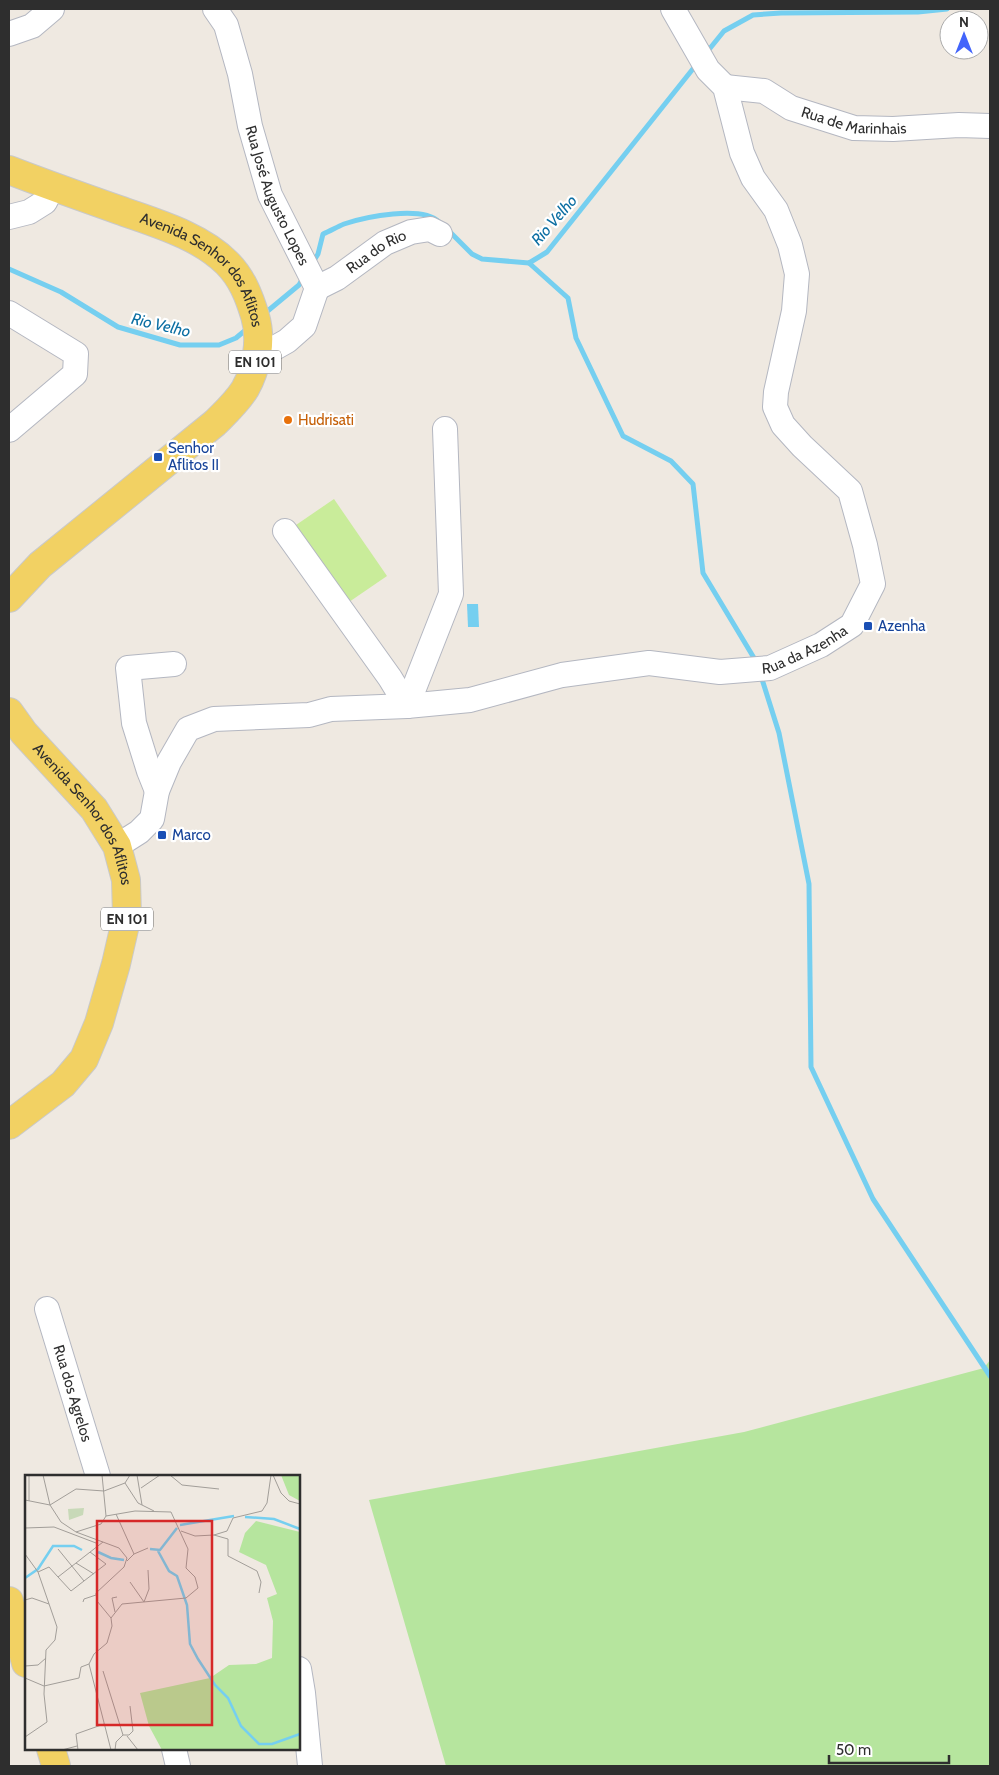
<svg xmlns="http://www.w3.org/2000/svg" width="999" height="1775" viewBox="0 0 999 1775" font-family="Cabin,sans-serif">
  <style>
    .green { fill: #b6e59e }
    .pitch { fill: #c9ec9a }
    .water { fill: #75cff0 }
    .lines { fill: none; stroke-linecap: round; stroke-linejoin: round }
    .stream { stroke: #75cff0; stroke-width: 5 }
    .minor-casing { stroke: #b4b7c1; stroke-width: 26 }
    .major-casing { stroke: #c9c9c9; stroke-width: 30 }
    .minor { stroke: #fff; stroke-width: 24 }
    .major { stroke: #f2d163; stroke-width: 28 }
    .food-dot { fill: #e8710a; stroke: #fff; stroke-width: 2 }
    .transit-dot { fill: #1a4fb4; stroke: #fff; stroke-width: 2 }
    .labels { text-anchor: middle; dominant-baseline: central; stroke-width: 4.5; stroke-linejoin: round; paint-order: stroke }
    .shield { fill: #fff; stroke: #6d6d6d; stroke-width: 1 }
    .shield-label { font-size: 14px; font-weight: bold; fill: #2e2e2e }
    .street-label { font-size: 15px; fill: #2e2e2e; stroke: #fff }
    .food-label { font-size: 15px; fill: #c56008; stroke: #fff; text-anchor: start }
    .transit-label { font-size: 15px; fill: #164399; stroke: #fff; text-anchor: start }
    .water-label { font-size: 16px; font-style: italic; fill: #0d6fa3; stroke: #fff }
    .inset-river { fill: none; stroke: #75cff0; stroke-width: 2.5 }
    .inset-road { fill: none; stroke: #a29e99; stroke-width: 1 }
    .view { fill: #d62828; fill-opacity: 0.15; stroke: #d62828; stroke-width: 2.5 }
    .inset-edge { fill: none; stroke: #2e2e2e; stroke-width: 2.5 }
  </style>
  <rect width="100%" height="100%" fill="#efe9e1"/>
  <!-- green -->
  <polygon class="green" points="990,1360 990,1766 446,1766 369,1500 744,1432 984,1368"/>
  <!-- pitch -->
  <polygon class="pitch" points="334,499 387,576 349,602 296,525"/>
  <!-- water -->
  <polygon class="water" points="467,604 478,604 479,627 468,627"/>
  <g class="lines">
    <!-- stream -->
    <g class="stream">
      <polyline points="707,52 724,31 753,15 781,13 918,12 947,9"/>
      <polyline points="447,229 472,254 482,259 529,263 547,252 696,65"/>
      <path d="M 313,262 L 318,254 L 323,234 C 330,231 337,227 344,224 C 365,217 422,205 439,222"/>
      <polyline points="529,263 568,298 576,338 623,436 671,461 693,484 703,573 757,663"/>
      <polyline points="9,269 61,292 118,327 180,345 219,345 236,338 248,328"/>
      <polyline points="264,314 299,285 303,278"/>
      <polyline points="761,676 779,733 809,884 811,1067 873,1199 990,1376"/>
    </g>
    <defs>
      <g id="minor">
        <path id="s1" d="M 215,9 L 226,25 L 240,74 L 250,126 L 270,195 L 317,288 L 304,326 L 287,341 L 271,350 L 258,351"/>
        <polyline points="9,34 32,26 52,9"/>
        <path id="s2" d="M 725,87 L 764,91 L 791,108 L 854,128 L 893,129 L 959,125 L 990,126"/>
        <polyline points="9,217 29,212 45,202 53,186"/>
        <path id="s3" d="M 317,288 L 337,278 L 385,243 L 411,232 L 430,229 L 440,234"/>
        <polyline points="9,313 76,354 75,374 9,430"/>
        <polyline points="285,531 390,678 407,706"/>
        <polyline points="407,706 451,594 445,429"/>
        <polyline points="157,791 149,771 134,723 128,668 174,664"/>
        <path id="s4" d="M 117,846 L 139,832 L 152,819 L 157,791 L 169,762 L 188,729 L 214,719 L 309,715 L 331,709 L 407,706 L 470,700 L 562,675 L 649,663 L 720,672 L 770,668 L 821,645 L 852,625 L 873,584 L 865,545 L 850,491 L 802,446 L 783,425 L 775,407 L 776,392 L 794,311 L 797,274 L 790,245 L 776,210 L 753,178 L 742,153 L 725,87 L 708,70 L 673,9"/>
        <path id="s5" d="M 47,1309 L 98,1476"/>
        <polyline points="299,1669 303,1693 310,1766"/>
        <polyline points="174,1749 178,1766"/>
      </g>
      <g id="major">
        <path id="s6" d="M 9,170 C 45,184 82,197 119,210 C 155,223 199,235 227,263 C 242,278 249,296 255,316 C 262,339 257,368 245,389 C 237,402 226,412 215,423 L 40,565 L 9,598"/>
        <path id="s7" d="M 9,712 L 24,733 L 94,809 L 117,846 L 126,880 L 127,916 L 116,964 L 99,1023 L 84,1059 L 63,1084 L 9,1125"/>
        <polyline points="9,1601 26,1663"/>
        <polyline points="51,1749 56,1766"/>
      </g>
    </defs>
    <!-- minor casing -->
    <use href="#minor" class="minor-casing"/>
    <!-- major casing -->
    <use href="#major" class="major-casing"/>
    <!-- minor -->
    <use href="#minor" class="minor"/>
    <!-- major -->
    <use href="#major" class="major"/>
  </g>
  <!-- markers -->
  <circle class="food-dot" cx="288" cy="420" r="5"/>
  <g class="transit-dot">
    <rect x="153" y="452" width="10" height="10" rx="2.5"/>
    <rect x="863" y="621" width="10" height="10" rx="2.5"/>
    <rect x="157" y="830" width="10" height="10" rx="2.5"/>
  </g>
  <g class="labels">
    <!-- shield labels -->
    <g class="shield">
      <rect x="229" y="350.5" width="52" height="23" rx="4"/>
      <rect x="101" y="907.5" width="52" height="23" rx="4"/>
    </g>
    <g class="shield-label">
      <text x="255" y="362">EN 101</text>
      <text x="127" y="919">EN 101</text>
    </g>
    <!-- street labels -->
    <g class="street-label">
      <text stroke="none"><textPath href="#s2" startOffset="136">Rua de Marinhais</textPath></text>
      <text stroke="none"><textPath href="#s1" startOffset="198">Rua José Augusto Lopes</textPath></text>
      <text stroke="none"><textPath href="#s3" startOffset="70">Rua do Rio</textPath></text>
      <text stroke="none"><textPath href="#s6" startOffset="225">Avenida Senhor dos Aflitos</textPath></text>
      <text stroke="none"><textPath href="#s4" startOffset="771">Rua da Azenha</textPath></text>
      <text stroke="none"><textPath href="#s7" startOffset="128">Avenida Senhor dos Aflitos</textPath></text>
      <text stroke="none"><textPath href="#s5" startOffset="88">Rua dos Agrelos</textPath></text>
    </g>
    <!-- food labels -->
    <g class="food-label">
      <text x="298" y="420">Hudrisati</text>
    </g>
    <!-- transit labels -->
    <g class="transit-label">
      <text x="168" y="448">Senhor<tspan x="168" dy="17">Aflitos II</tspan></text>
      <text x="878" y="626">Azenha</text>
      <text x="172" y="835">Marco</text>
    </g>
    <!-- water labels -->
    <g class="water-label">
      <text transform="translate(554 220) rotate(-49)">Rio Velho</text>
      <text transform="translate(161 325) rotate(13)">Rio Velho</text>
    </g>
  </g>
  <!-- overview -->
  <g transform="translate(25 1475)">
    <rect width="275" height="275" fill="#efe9e1"/>
    <path d="M 256,0 L 275,0 L 275,26 L 264,20 ZM 231,46 L 275,57 L 275,275 L 137,275 L 124,251 L 115,218 L 185,203 L 204,190 L 231,189 L 247,183 L 248,146 L 242,123 L 252,119 L 241,90 L 214,77 L 220,58 Z" fill="#b6e59e"/>
    <path d="M 59,33 L 58,40 L 44,45 L 43,34 Z" fill="#c8d9b8"/>
    <path class="inset-river" d="M 220,42 L 249,44 L 275,54M 155,50 L 209,41M 125,74 L 135,75 L 152,53M 133,76 L 144,96 L 152,101 L 162,130 L 165,169 L 173,184 L 190,210 L 203,223 L 216,251 L 234,269 L 247,269 L 275,259M 73,77 L 86,83 L 99,85M 0,103 L 13,94 L 28,71 L 49,71 L 57,75"/>
    <path class="inset-road" d="M 18,0 L 25,30 L 36,47 L 51,57 L 94,73 L 102,83 L 99,92 L 71,118 L 72,126 L 86,143 L 87,151 L 82,168 L 69,179 L 64,189 L 86,275M 112,0 L 117,30M 145,0 L 157,10 L 194,14M 248,0 L 256,18 L 264,26 L 275,29M 100,8 L 113,28 L 129,36M 116,13 L 135,0M 79,16 L 100,8 L 105,0M 0,25 L 25,30 L 51,14 L 79,16M 4,26 L 4,0M 91,39 L 109,79 L 102,86M 81,41 L 110,36 L 146,37 L 163,74 L 161,93 L 170,102 L 173,113 L 161,123 L 97,129 L 86,143M 0,53 L 29,52 L 71,68M 156,56 L 170,61 L 189,60 L 202,56 L 208,43 L 237,36 L 242,28 L 246,0M 51,57 L 76,49 L 81,41 L 77,0M 189,60 L 203,64 L 203,81 L 232,96 L 236,107 L 234,118M 33,74 L 59,106M 0,79 L 13,97 L 32,152 L 30,165 L 21,175 L 19,219 L 22,247 L 0,262M 109,79 L 123,73M 51,88 L 69,99M 13,97 L 24,92 L 33,102 L 78,67M 33,102 L 46,116 L 81,89 L 65,77M 105,107 L 119,127M 0,125 L 7,123 L 24,129M 58,127 L 59,124 L 71,120M 119,127 L 124,114 L 123,95M 90,137 L 87,123 L 92,122M 0,191 L 13,190 L 21,183M 78,196 L 98,260 L 104,260 L 108,256 L 105,231M 0,203 L 19,211M 19,211 L 54,203 L 56,192 L 64,189M 102,261 L 113,275M 37,275 L 52,271M 53,275 L 51,259 L 79,249M 90,275 L 91,267 L 98,260"/>
    <path class="view" d="M 72,46 L 187,46 L 187,250 L 72,250 Z"/>
    <rect width="275" height="275" class="inset-edge"/>
  </g>
  <!-- border -->
  <rect width="999" height="1775" fill="none" stroke="#2e2e2e" stroke-width="20"/>
  <!-- north arrow -->
  <g transform="translate(964 35)"><circle r="24" fill="#ffffff" stroke="#ababab"/>
  <path d="M0-4L9 19L0 12L-9 19Z" fill="#4264fb"/>
  <text y="-8" font-size="14" font-weight="bold" text-anchor="middle" fill="#2e2e2e">N</text>
  </g>
  <!-- scale -->
  <path d="M829 1755v8h120v-8" fill="none" stroke="#2e2e2e" stroke-width="2.5"/>
  <text x="836" y="1755" font-size="15" fill="#2e2e2e" stroke="#ffffff" stroke-width="4" paint-order="stroke">50 m</text>
</svg>
